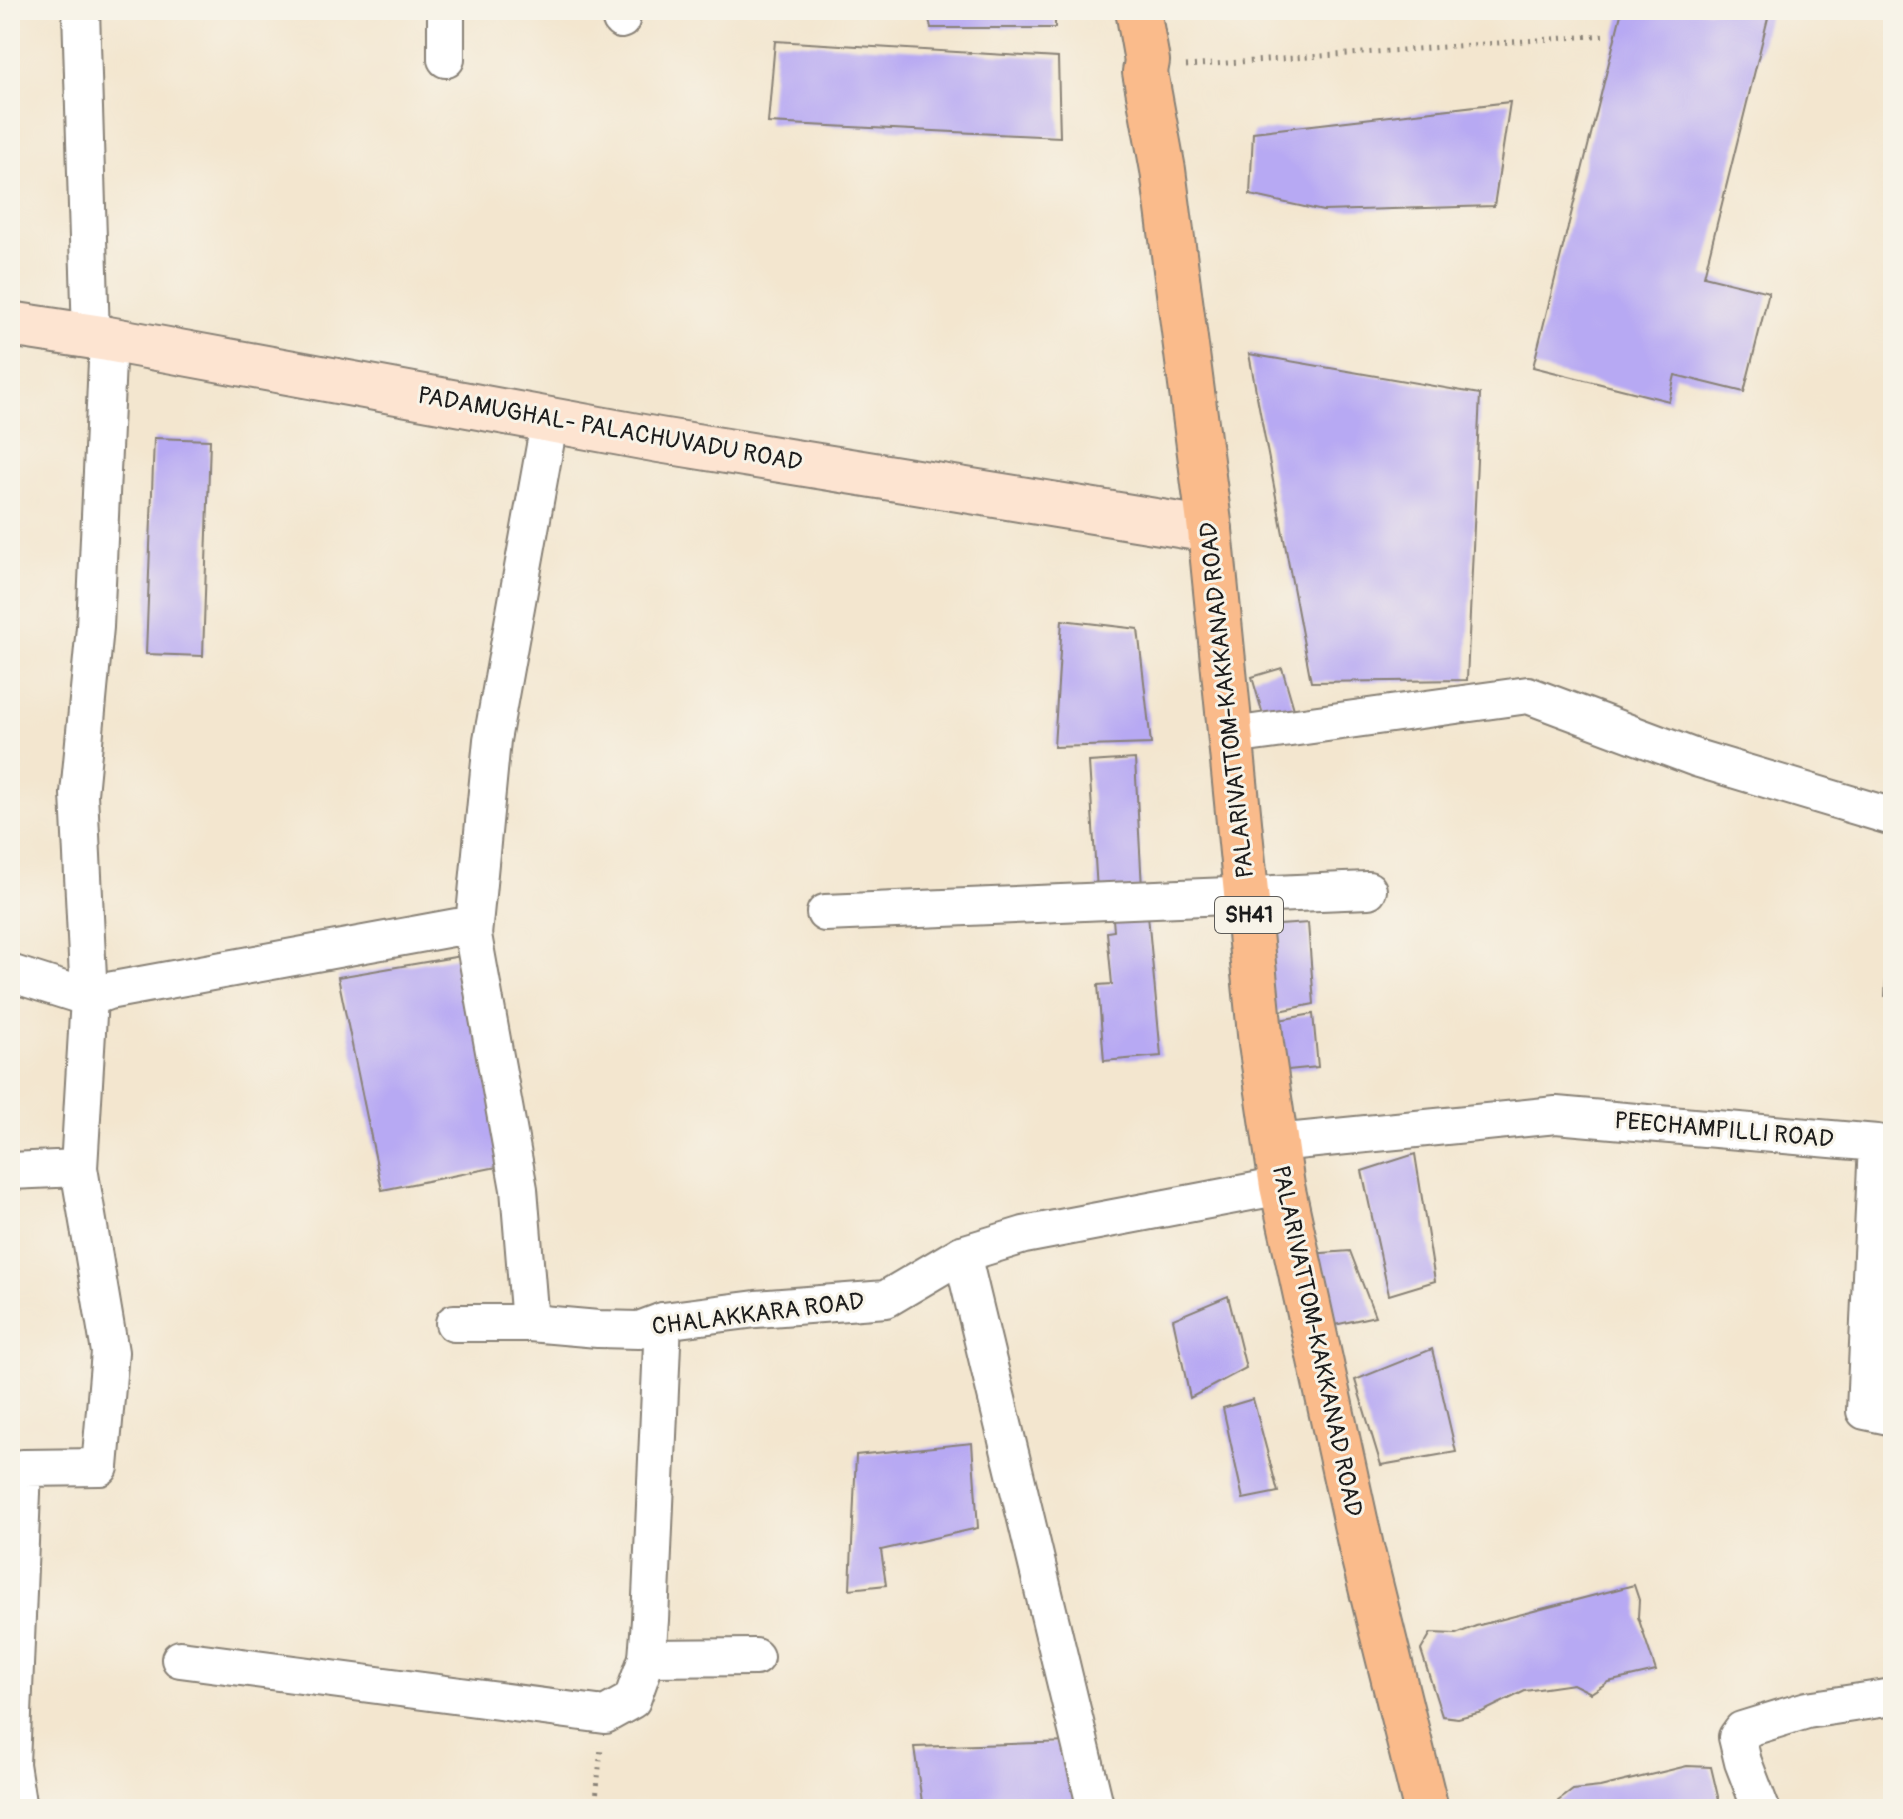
<svg xmlns="http://www.w3.org/2000/svg" width="1903" height="1819" viewBox="0 0 1903 1819" font-family="Pangolin,sans-serif">
  <style>
    .building { fill: #b7a9f3 }
    .lines { fill: none; stroke-linecap: round; stroke-linejoin: round }
    .street-casing { stroke: #888176; stroke-width: 40 }
    .secondary-casing { stroke: #888176; stroke-width: 48 }
    .primary-casing { stroke: #888176; stroke-width: 48 }
    .path { stroke: #888176; stroke-width: 5; stroke-dasharray: 2 6; stroke-linecap: butt }
    .street { stroke: #fff; stroke-width: 36 }
    .secondary { stroke: #fde4d1; stroke-width: 44 }
    .primary { stroke: #fabb8b; stroke-width: 44 }
    .labels { text-anchor: middle; dominant-baseline: central; stroke-width: 6; stroke-linejoin: round; paint-order: stroke }
    .shield { fill: #f7f3e8; stroke: #5e5c59; stroke-width: 2 }
    .shield-label { font-size: 22px; font-weight: bold; fill: #1c1c1c }
    .street-label { font-size: 24px; fill: #1c1c1c; stroke: #f7f3e8 }
  </style>
  <rect width="100%" height="100%" fill="#f7f3e8"/>
  <filter id="ink" filterUnits="userSpaceOnUse"><feTurbulence type="fractalNoise" baseFrequency=".0125" numOctaves="2"/><feDisplacementMap in="SourceGraphic" scale="16" xChannelSelector="R" yChannelSelector="G"/><feConvolveMatrix kernelMatrix="1 2 1 2 8 2 1 2 1" color-interpolation-filters="sRGB"/></filter>
  <filter id="wash" filterUnits="userSpaceOnUse"><feTurbulence type="fractalNoise" baseFrequency=".006" numOctaves="4" result="noise"/><feDisplacementMap in="SourceGraphic" scale="32" xChannelSelector="R" yChannelSelector="G"/><feGaussianBlur stdDeviation="1.8" result="paint"/><feColorMatrix in="noise" values="0 0 0 0 0 0 0 0 0 0 0 0 0 0 0 0 0 1.4 0 .05"/><feComposite in="paint" operator="in"/></filter>
  <g filter="url(#wash)">
    <rect width="100%" height="100%" fill="#f3e6cf"/>
    <g id="blocks">
      <!-- building -->
      <g class="building">
        <polygon points="927,10 1055,10 1055,28 931,28"/>
        <polygon points="1622,10 1770,10 1704,276 1769,292 1744,392 1675,375 1669,401 1533,367"/>
        <polygon points="775,41 1058,58 1060,137 768,123"/>
        <polygon points="1510,102 1494,206 1323,211 1250,195 1253,132"/>
        <polygon points="1249,354 1480,394 1467,680 1311,682"/>
        <polygon points="154,438 210,440 203,656 146,654"/>
        <polygon points="1062,620 1138,629 1151,744 1054,747"/>
        <polygon points="1282,668 1294,709 1264,718 1252,677"/>
        <polygon points="1135,759 1142,888 1097,891 1089,762"/>
        <polygon points="1890,909 1893,909 1893,996 1885,996"/>
        <polygon points="1148,915 1161,1056 1104,1061 1098,985 1112,984 1107,932 1114,931 1113,919"/>
        <polygon points="1308,923 1314,1004 1270,1013 1265,926"/>
        <polygon points="467,955 502,1166 382,1190 338,977"/>
        <polygon points="1313,1014 1318,1067 1278,1071 1273,1021"/>
        <polygon points="1415,1154 1435,1281 1389,1295 1362,1171"/>
        <polygon points="1350,1251 1375,1316 1330,1326 1309,1254"/>
        <polygon points="1228,1296 1246,1368 1190,1398 1173,1319"/>
        <polygon points="1432,1349 1456,1452 1381,1465 1355,1380"/>
        <polygon points="1253,1399 1278,1492 1243,1499 1223,1408"/>
        <polygon points="972,1443 978,1528 881,1550 886,1585 850,1589 856,1455"/>
        <polygon points="1634,1585 1639,1600 1638,1617 1656,1671 1608,1682 1591,1693 1573,1684 1525,1691 1482,1712 1458,1718 1442,1716 1421,1650 1431,1633 1456,1634 1476,1626"/>
        <polygon points="1070,1742 1081,1809 923,1809 914,1747"/>
        <polygon points="1687,1766 1711,1767 1721,1809 1561,1809 1558,1801 1573,1790 1600,1787"/>
      </g>
    </g>
  </g>
  <g filter="url(#ink)">
    <use href="#blocks" fill-opacity="0" stroke="#888176" stroke-width="2"/>
    <g class="lines">
      <defs>
        <g id="street">
          <polyline points="81,10 91,336"/>
          <polyline points="446,10 446,59"/>
          <polyline points="621,20 624,10"/>
          <polyline points="1232,736 1528,695 1696,758 1893,817"/>
          <polyline points="825,913 1368,890"/>
          <polyline points="473,935 492,740 550,418"/>
          <polyline points="10,973 89,998 79,794 95,627 108,339"/>
          <polyline points="1276,1143 1556,1115 1877,1143 1865,1411 1893,1417"/>
          <polyline points="10,1171 79,1168"/>
          <polyline points="962,1254 1096,1809"/>
          <polyline points="454,1323 530,1323 598,1329 639,1330 663,1321 756,1309 886,1299 962,1254 1024,1235 1282,1186"/>
          <polyline points="647,1658 755,1657"/>
          <polyline points="180,1659 605,1715 632,1700 647,1658 650,1620 663,1321"/>
          <polyline points="18,1809 11,1764 23,1468 100,1467 110,1352 79,1168 89,998 108,991 457,927 473,935 519,1189 530,1323"/>
          <polyline points="1761,1809 1743,1762 1737,1737 1742,1730 1807,1710 1893,1697"/>
        </g>
        <polyline id="secondary" points="10,324 108,339 659,440 1210,530"/>
        <polyline id="primary" points="1138,10 1147,61 1145,72 1163,170 1210,530 1261,1044 1282,1186 1361,1547 1426,1809"/>
      </defs>
      <!-- street casing -->
      <use href="#street" class="street-casing"/>
      <!-- secondary casing -->
      <use href="#secondary" class="secondary-casing"/>
      <!-- primary casing -->
      <use href="#primary" class="primary-casing"/>
      <!-- path -->
      <g class="path">
        <polyline points="1186,66 1606,35"/>
        <polyline points="595,1809 601,1748"/>
      </g>
      <!-- street -->
      <use href="#street" class="street"/>
      <!-- secondary -->
      <use href="#secondary" class="secondary"/>
      <!-- primary -->
      <use href="#primary" class="primary"/>
    </g>
  </g>
  <g class="labels">
    <!-- shield labels -->
    <rect class="shield" x="1215" y="897" width="68" height="36" rx="6"/>
    <g class="shield-label">
      <text x="1249" y="915">SH41</text>
    </g>
    <!-- street labels -->
    <g class="street-label">
      <text transform="translate(610 429) rotate(10)">PADAMUGHAL- PALACHUVADU ROAD</text>
      <text transform="translate(1227 700) rotate(-96)">PALARIVATTOM-KAKKANAD ROAD</text>
      <text transform="translate(1724 1130) rotate(5)">PEECHAMPILLI ROAD</text>
      <text transform="translate(758 1314) rotate(-7)">CHALAKKARA ROAD</text>
      <text transform="translate(1317 1341) rotate(78)">PALARIVATTOM-KAKKANAD ROAD</text>
    </g>
  </g>
  <!-- margin -->
  <rect width="1903" height="1819" fill="none" stroke="#f7f3e8" stroke-width="40"/>
</svg>
